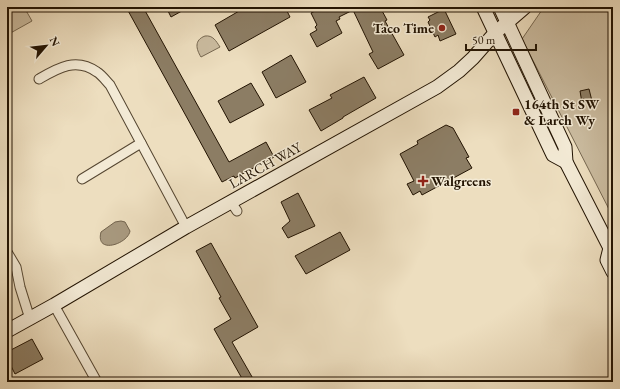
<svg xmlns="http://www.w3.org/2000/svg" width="620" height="389" viewBox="0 0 620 389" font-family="'EB Garamond',serif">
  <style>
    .green { fill: #cabb9f; stroke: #766750 }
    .water { fill: #a8997f; stroke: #72634d }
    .building { fill: #8c7d64; stroke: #221302 }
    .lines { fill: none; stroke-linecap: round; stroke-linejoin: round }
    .street-casing { stroke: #554631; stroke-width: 11 }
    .secondary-casing { stroke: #221302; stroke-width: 15 }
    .street { stroke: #f3ead5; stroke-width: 9 }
    .secondary { stroke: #f3ead5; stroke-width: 13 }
    .poi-dot { fill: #8f2418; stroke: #f3ead5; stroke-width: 1.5 }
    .labels { text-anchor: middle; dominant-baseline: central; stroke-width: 3; stroke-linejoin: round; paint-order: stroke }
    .poi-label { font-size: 14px; font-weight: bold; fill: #221302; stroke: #f3ead5; text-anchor: start }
    .street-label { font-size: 14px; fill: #221302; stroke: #f3ead5 }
  </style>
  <rect width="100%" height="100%" fill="#eddebf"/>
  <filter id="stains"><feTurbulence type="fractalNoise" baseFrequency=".005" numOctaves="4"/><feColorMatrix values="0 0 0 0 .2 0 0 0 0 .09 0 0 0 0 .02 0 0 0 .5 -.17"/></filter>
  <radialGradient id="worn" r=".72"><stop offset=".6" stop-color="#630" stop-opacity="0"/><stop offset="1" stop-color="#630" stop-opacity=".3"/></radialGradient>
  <!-- green -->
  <g class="green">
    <polygon points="7,7 24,7 32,21 7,35"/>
    <polygon points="544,7 613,7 613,217 522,39"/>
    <path d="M 205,36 C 213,35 216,41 220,47 L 201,57 C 196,49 194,40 205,36 Z"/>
  </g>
  <!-- water -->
  <path class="water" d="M 121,221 L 125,222 L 130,231 C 128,244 95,255 101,232 L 115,222 Z"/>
  <!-- building -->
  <g class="building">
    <polygon points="126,7 143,7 229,162 266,142 274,157 235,178 234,176 222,182 191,125"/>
    <polygon points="166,7 189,7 171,17"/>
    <polygon points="246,7 285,7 290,17 229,51 215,25"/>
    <polygon points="323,7 380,7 387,20 385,21 404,55 378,69 369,54 373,52 353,10 339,17 340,19 336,21 342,33 317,47 310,34 317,30 315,27 317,25 311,13"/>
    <polygon points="444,9 456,34 440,41 438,35 435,37 428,22 430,20 428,17"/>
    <polygon points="291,55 306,82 276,98 262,72"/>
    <polygon points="364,77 376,98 343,117 343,118 321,131 309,110 332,98 330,95"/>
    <polygon points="251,83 264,105 230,123 218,101"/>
    <polygon points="589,89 592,101 582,103 580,91"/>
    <polygon points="446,125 453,128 469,157 466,158 472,168 422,195 420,191 413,195 407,184 414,181 400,154 418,144 417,141"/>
    <polygon points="298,193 315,226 288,238 282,228 290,221 281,202"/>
    <polygon points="340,232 350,250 306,274 295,256"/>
    <polygon points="211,243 258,327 232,342 255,382 244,382 214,329 231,319 219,298 221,297 196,251"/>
    <polygon points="32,339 43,359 15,374 7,358 7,352"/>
  </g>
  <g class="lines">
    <defs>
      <g id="street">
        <path d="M 39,79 C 58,68 76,57 97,72 C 102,75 106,81 110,85 L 186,227"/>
        <polyline points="82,179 141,143"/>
        <polyline points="231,202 237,211"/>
        <polyline points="7,252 16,267 20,287 30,319"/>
        <polyline points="54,305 97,382"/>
      </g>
      <g id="secondary">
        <polyline points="483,7 553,155 566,162"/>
        <polyline points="500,7 565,147 566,162 610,248 613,250"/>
        <polyline points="610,248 607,260 613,272"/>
        <polyline points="7,331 54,305 186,227 437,87 459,71 473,58 495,33 525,7"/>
      </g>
    </defs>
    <!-- street casing -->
    <use href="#street" class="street-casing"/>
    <!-- secondary casing -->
    <use href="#secondary" class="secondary-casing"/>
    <!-- street -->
    <use href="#street" class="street"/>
    <!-- secondary -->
    <use href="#secondary" class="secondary"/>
  </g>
  <!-- markers -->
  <g class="poi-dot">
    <circle cx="442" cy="28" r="4"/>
    <rect x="512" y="108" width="8" height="8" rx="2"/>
    <path d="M421 175h4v4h4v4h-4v4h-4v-4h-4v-4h4z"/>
  </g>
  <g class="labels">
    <!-- poi labels -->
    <g class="poi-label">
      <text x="434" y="28" text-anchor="end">Taco Time</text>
      <text x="524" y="104">164th St SW<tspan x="524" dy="16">&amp; Larch Wy</tspan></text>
      <text x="431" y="181">Walgreens</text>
    </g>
    <!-- street labels -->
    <g class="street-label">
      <text transform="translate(265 165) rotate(-29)">LARCH WAY</text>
    </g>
  </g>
  <!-- margin -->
  <rect width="620" height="389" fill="none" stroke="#eddebf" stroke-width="24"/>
  <rect x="8" y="8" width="604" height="373" fill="none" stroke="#221302" stroke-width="2"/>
  <rect x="12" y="12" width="596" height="365" fill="none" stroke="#221302"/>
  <!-- north arrow -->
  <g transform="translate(46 46) rotate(62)" stroke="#f3ead5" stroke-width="3" paint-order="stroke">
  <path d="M0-3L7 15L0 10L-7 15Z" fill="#221302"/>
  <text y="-6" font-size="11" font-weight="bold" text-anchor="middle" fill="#221302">N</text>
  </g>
  <!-- scale -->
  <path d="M466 44v6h70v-6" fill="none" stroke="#221302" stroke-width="2"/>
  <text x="472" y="44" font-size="12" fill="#221302" stroke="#f3ead5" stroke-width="3" paint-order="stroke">50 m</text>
  <rect width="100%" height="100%" filter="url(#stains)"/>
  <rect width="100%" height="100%" fill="url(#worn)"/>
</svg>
